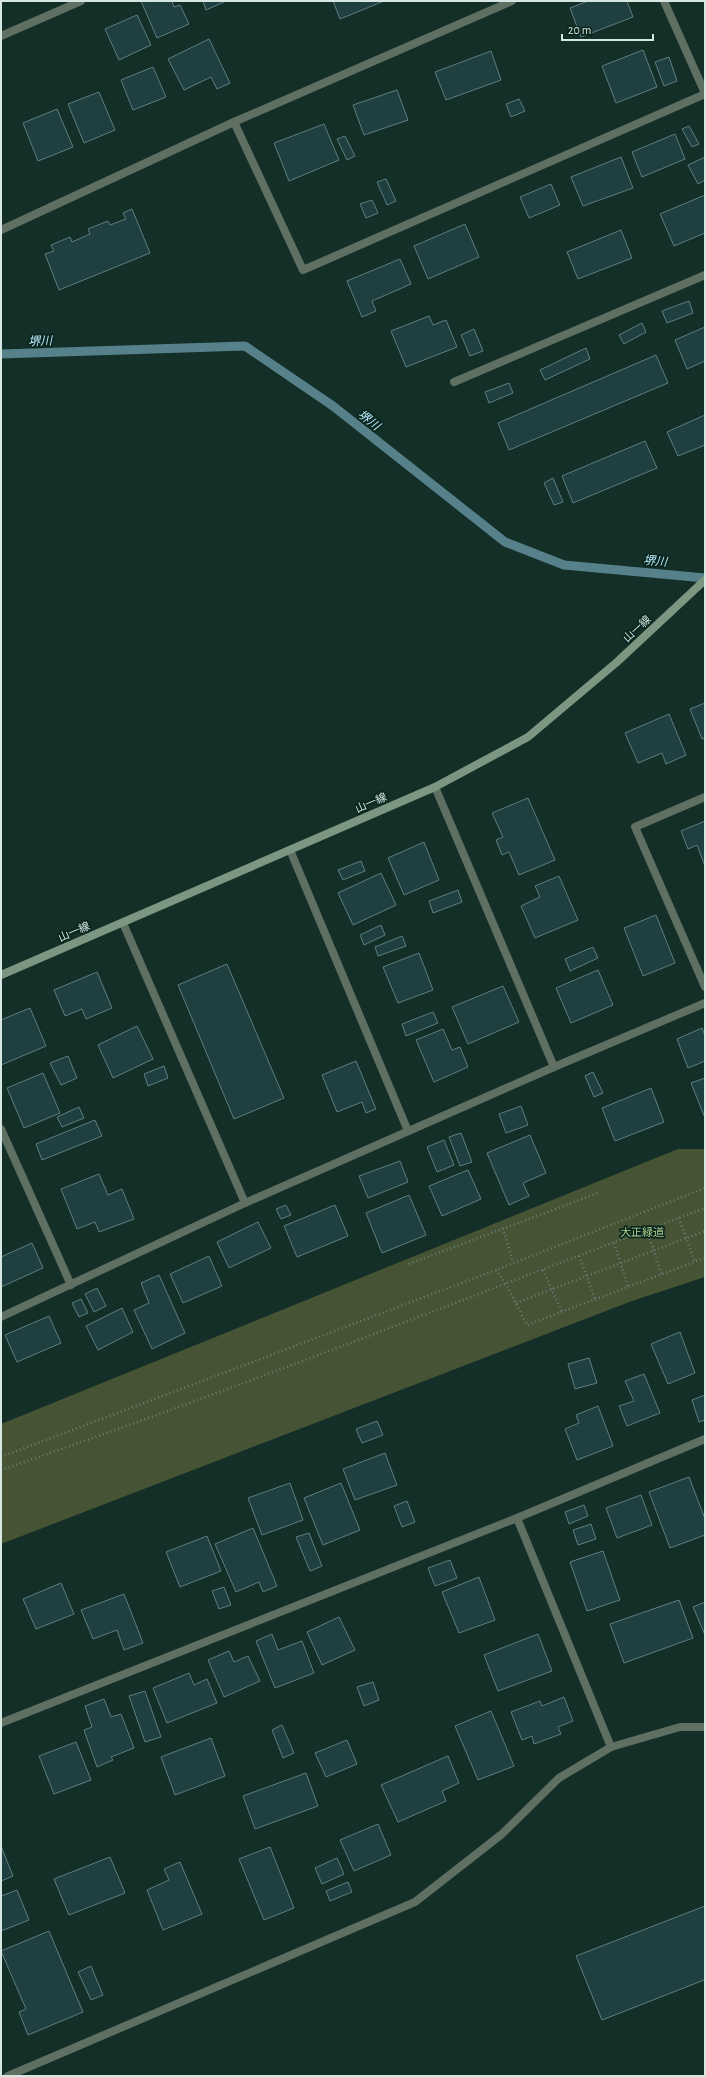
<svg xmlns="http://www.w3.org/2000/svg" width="706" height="2077" viewBox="0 0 706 2077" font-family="'Alegreya Sans','Noto Sans JP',sans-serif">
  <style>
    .green { fill: #465435 }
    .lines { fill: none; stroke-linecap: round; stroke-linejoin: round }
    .stream { stroke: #56808a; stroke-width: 9 }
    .building { fill: #203f40; stroke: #5e7e7f }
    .path { stroke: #687f79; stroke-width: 2.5; stroke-dasharray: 1 3; stroke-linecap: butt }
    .street { stroke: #5f6f62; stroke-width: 8 }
    .secondary { stroke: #7d9682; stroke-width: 8 }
    .labels { text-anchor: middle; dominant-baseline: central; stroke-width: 3.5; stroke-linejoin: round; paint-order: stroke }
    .street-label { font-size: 11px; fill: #d6e6e1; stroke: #09251e }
    .park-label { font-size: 11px; fill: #b2ce8e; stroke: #09251e }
    .water-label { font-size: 12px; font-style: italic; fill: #b8e8fa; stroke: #09251e }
  </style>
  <rect width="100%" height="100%" fill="#132f28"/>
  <!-- green -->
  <polygon class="green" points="678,1149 705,1149 705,1277 632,1301 1,1544 1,1424"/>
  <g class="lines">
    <!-- stream -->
    <polyline class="stream" points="1,354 245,346 333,406 505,542 564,565 705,578"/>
  </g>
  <!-- building -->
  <g class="building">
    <polygon points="141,1 172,1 174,7 180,5 189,24 157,38"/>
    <polygon points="203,1 226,1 206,10"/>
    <polygon points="333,1 384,1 340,19"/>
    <polygon points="588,1 627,1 633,17 581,37 570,8"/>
    <polygon points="137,15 151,45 119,60 105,29"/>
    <polygon points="209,39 230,83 217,89 211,77 184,90 168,59"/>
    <polygon points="643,50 657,87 616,103 602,66"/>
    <polygon points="491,51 501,80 446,100 435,72"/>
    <polygon points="669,57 677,81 664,86 655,62"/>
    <polygon points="153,67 166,97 133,110 121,80"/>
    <polygon points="397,90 408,120 364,135 353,105"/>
    <polygon points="99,92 115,130 84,143 68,104"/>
    <polygon points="519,99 525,111 511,117 506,104"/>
    <polygon points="57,109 73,147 38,161 23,123"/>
    <polygon points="324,124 339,160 289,181 274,143"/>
    <polygon points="689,126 699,144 692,147 682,129"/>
    <polygon points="675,134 685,159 642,177 632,152"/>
    <polygon points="345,136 355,156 347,160 337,139"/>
    <polygon points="621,157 633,188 583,206 571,177"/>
    <polygon points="705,157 705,180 698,184 688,165"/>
    <polygon points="386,179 396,201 387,205 377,182"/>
    <polygon points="551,184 560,205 529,218 520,197"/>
    <polygon points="705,195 705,233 674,246 660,214"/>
    <polygon points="372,200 378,213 366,218 360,204"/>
    <polygon points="132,209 150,253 59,290 45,254 54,251 51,245 70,237 72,242 90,234 88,229 108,221 110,225 126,219 123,213"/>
    <polygon points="465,224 479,257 428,279 414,246"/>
    <polygon points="621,230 632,258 578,279 567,252"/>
    <polygon points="400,259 411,284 372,301 376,311 362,317 347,281"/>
    <polygon points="689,301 693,313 667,323 662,311"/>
    <polygon points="429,316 433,325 446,320 457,347 406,367 391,331"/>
    <polygon points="642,323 646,332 624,344 619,335"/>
    <polygon points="705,327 705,361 687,369 675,340"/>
    <polygon points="474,329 483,351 470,356 461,335"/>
    <polygon points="586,348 590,359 545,380 540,370"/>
    <polygon points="656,355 668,383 509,450 498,423"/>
    <polygon points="509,383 513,393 489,403 485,392"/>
    <polygon points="705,415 705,445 678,456 667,432"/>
    <polygon points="645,441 657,468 573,503 562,476"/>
    <polygon points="553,478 563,502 554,505 544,483"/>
    <polygon points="705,703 705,738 702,739 690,709"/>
    <polygon points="669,714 686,755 666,764 662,753 638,763 625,733"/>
    <polygon points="528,798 555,860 519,875 509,852 502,855 496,840 503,837 492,813"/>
    <polygon points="705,821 705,866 697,845 688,849 681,831"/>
    <polygon points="424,842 439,880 404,895 388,858"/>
    <polygon points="361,861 365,871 343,880 338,870"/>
    <polygon points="381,873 396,905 353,925 338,893"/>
    <polygon points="559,876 578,920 535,938 521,906 540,897 535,886"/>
    <polygon points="458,890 462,902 433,913 429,901"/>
    <polygon points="656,915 675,963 643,976 624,928"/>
    <polygon points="381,925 385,935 364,945 360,935"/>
    <polygon points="402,936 406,946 378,956 375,947"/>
    <polygon points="593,947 598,958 570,971 565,959"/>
    <polygon points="419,953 433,990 398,1003 383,967"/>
    <polygon points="227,964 284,1098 234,1119 178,985"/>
    <polygon points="598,970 613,1005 571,1023 556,988"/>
    <polygon points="97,972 112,1008 86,1019 82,1009 65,1016 54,990"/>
    <polygon points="503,986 519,1022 468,1044 452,1007"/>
    <polygon points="30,1008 46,1046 1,1065 1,1020"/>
    <polygon points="433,1012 438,1023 406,1036 402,1024"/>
    <polygon points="137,1026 153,1059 113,1078 98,1045"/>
    <polygon points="702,1028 705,1036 705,1061 688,1068 677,1039"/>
    <polygon points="443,1029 452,1050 460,1047 468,1067 434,1082 416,1040"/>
    <polygon points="68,1056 77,1078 61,1085 50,1063"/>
    <polygon points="356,1061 376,1109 366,1113 362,1102 337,1112 322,1075"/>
    <polygon points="164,1066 168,1078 148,1086 144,1074"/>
    <polygon points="593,1072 603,1093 594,1097 585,1076"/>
    <polygon points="43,1073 60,1113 24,1128 7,1088"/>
    <polygon points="705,1078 705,1118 691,1083"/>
    <polygon points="651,1088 664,1122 615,1141 602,1108"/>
    <polygon points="521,1106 528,1125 506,1133 499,1114"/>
    <polygon points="79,1107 84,1118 62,1127 57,1117"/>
    <polygon points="95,1120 102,1136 42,1160 36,1144"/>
    <polygon points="461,1133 472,1162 460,1166 449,1137"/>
    <polygon points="530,1135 546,1173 523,1183 529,1196 509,1205 487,1153"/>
    <polygon points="444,1140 454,1165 437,1172 427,1147"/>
    <polygon points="400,1161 408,1182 368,1198 359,1176"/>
    <polygon points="468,1170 481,1199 442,1216 429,1186"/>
    <polygon points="99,1174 108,1195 122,1189 134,1219 99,1232 95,1222 77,1229 61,1189"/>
    <polygon points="409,1195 426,1235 382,1253 366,1213"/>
    <polygon points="286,1205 291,1215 281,1219 276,1209"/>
    <polygon points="335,1205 348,1236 297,1257 284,1226"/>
    <polygon points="258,1222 271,1248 229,1268 217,1242"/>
    <polygon points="32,1243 43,1268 1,1287 1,1257"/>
    <polygon points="209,1256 222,1286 183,1303 170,1274"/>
    <polygon points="159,1275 185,1333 152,1349 134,1310 149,1303 141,1283"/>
    <polygon points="97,1288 106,1306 94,1312 85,1294"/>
    <polygon points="81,1299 88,1313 79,1317 72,1303"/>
    <polygon points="122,1308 133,1332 98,1350 86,1326"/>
    <polygon points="49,1316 61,1343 17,1362 5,1335"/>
    <polygon points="680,1332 695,1373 668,1384 651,1344"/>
    <polygon points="589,1358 597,1383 575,1389 568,1364"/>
    <polygon points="644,1374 660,1413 627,1426 619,1406 634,1401 625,1381"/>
    <polygon points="705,1395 705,1420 699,1422 692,1400"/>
    <polygon points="598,1406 613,1446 577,1460 565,1429 579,1423 576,1415"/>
    <polygon points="377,1421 383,1435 362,1443 356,1429"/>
    <polygon points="385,1453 397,1485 355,1500 343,1469"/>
    <polygon points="689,1477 705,1519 705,1535 670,1548 649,1492"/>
    <polygon points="290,1483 303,1520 262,1535 248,1498"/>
    <polygon points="341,1483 360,1530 323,1545 304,1498"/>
    <polygon points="641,1495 652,1525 617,1538 606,1508"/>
    <polygon points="407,1501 415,1522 402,1527 394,1506"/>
    <polygon points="584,1505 588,1516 569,1524 565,1512"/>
    <polygon points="591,1524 596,1539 578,1545 573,1530"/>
    <polygon points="253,1528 277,1586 263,1592 259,1582 236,1592 215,1544"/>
    <polygon points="309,1533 322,1566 310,1571 296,1537"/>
    <polygon points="207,1536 221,1571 180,1587 166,1552"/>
    <polygon points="603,1551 620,1600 587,1611 570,1562"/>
    <polygon points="450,1560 457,1578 435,1586 428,1568"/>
    <polygon points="479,1577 495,1620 459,1633 442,1592"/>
    <polygon points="61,1583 74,1614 36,1629 23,1599"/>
    <polygon points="224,1587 231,1605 219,1609 212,1591"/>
    <polygon points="124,1594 143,1643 124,1650 117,1630 93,1639 81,1610"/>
    <polygon points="679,1600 693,1638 624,1663 610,1624"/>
    <polygon points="705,1602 705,1635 693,1607"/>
    <polygon points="339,1617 355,1650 322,1665 307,1632"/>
    <polygon points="272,1634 278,1650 302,1641 314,1673 275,1688 256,1641"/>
    <polygon points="538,1634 552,1671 498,1691 484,1655"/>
    <polygon points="229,1651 234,1662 248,1656 260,1681 224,1697 208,1660"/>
    <polygon points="189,1673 194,1685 207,1679 217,1703 167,1723 153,1688"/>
    <polygon points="373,1682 379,1700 364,1706 357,1687"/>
    <polygon points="145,1691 161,1737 145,1742 129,1696"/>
    <polygon points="564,1697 573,1721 558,1727 561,1734 534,1744 532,1736 522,1740 511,1712 540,1701 542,1706"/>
    <polygon points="104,1699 111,1717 121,1714 134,1748 111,1757 113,1760 97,1767 84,1730 92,1727 85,1706"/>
    <polygon points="491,1711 514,1766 478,1780 455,1726"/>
    <polygon points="282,1725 294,1753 283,1758 272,1730"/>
    <polygon points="211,1738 225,1776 175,1795 161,1757"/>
    <polygon points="347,1740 357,1764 326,1777 315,1753"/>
    <polygon points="76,1742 91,1780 54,1794 39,1756"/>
    <polygon points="448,1756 459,1783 442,1791 446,1801 398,1822 381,1785"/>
    <polygon points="306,1773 318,1806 255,1829 243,1796"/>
    <polygon points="378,1824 391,1855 354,1871 340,1840"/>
    <polygon points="1,1846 13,1876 1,1881"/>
    <polygon points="270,1847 294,1908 264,1920 239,1859"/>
    <polygon points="110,1857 125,1893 69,1915 54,1879"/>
    <polygon points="337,1858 344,1874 322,1884 315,1868"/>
    <polygon points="180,1862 202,1914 163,1930 147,1890 169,1880 164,1869"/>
    <polygon points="348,1882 352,1892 330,1901 326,1891"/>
    <polygon points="17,1890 29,1920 1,1931 1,1896"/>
    <polygon points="705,1906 705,1983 704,1980 602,2020 576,1956"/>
    <polygon points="49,1931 83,2012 28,2035 19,2012 26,2009 1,1951"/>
    <polygon points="91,1966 103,1995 91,2000 78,1972"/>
  </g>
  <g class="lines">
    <!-- path -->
    <g class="path">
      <polyline points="679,1218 695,1262"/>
      <polyline points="503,1228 513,1262"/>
      <polyline points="647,1231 662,1275"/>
      <polyline points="614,1243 628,1286"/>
      <polyline points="579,1256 595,1299"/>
      <polyline points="409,1264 598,1193"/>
      <polyline points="496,1270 506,1284 527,1325 705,1258"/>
      <polyline points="543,1270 562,1312"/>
      <polyline points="516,1303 705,1231"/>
      <polyline points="1,1457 496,1270 705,1188"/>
      <path d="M 1,1470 C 238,1389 470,1296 705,1208"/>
    </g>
    <!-- street -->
    <g class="street">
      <polyline points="664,1 705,93"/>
      <polyline points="1,36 81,1"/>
      <polyline points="234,122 303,270 705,94"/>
      <polyline points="1,230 234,122 512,1"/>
      <polyline points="454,382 705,275"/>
      <polyline points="435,787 554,1067"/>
      <polyline points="705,797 635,827 705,987"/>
      <polyline points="290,850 408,1131"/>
      <polyline points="1,1129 71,1285"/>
      <polyline points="245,1203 554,1067 705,1003"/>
      <polyline points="1,1317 245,1203 123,923"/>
      <polyline points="517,1518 611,1747"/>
      <polyline points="1,1723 517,1518 705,1439"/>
      <polyline points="8,2076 415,1902 502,1834 559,1778 611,1747 680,1727 705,1727"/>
    </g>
    <!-- secondary -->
    <polyline class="secondary" points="1,975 435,787 528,737 617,662 705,580"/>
  </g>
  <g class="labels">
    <!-- street labels -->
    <g class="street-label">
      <text transform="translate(637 629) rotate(-43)">山一線</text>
      <text transform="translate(371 803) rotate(-23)">山一線</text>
      <text transform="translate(74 932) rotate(-23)">山一線</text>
    </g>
    <!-- park labels -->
    <g class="park-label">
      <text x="642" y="1232">大正緑道</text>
    </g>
    <!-- water labels -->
    <g class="water-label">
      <text transform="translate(40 341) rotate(-2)">堺川</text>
      <text transform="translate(369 420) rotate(38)">堺川</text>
      <text transform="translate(655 561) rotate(5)">堺川</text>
    </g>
  </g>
  <!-- border -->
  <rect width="706" height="2077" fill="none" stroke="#d6e6e1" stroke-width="4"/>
  <!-- scale -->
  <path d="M562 34v6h91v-6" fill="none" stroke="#d6e6e1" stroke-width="2"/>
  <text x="568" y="34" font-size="12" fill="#d6e6e1" stroke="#09251e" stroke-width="3" paint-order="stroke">20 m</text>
</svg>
